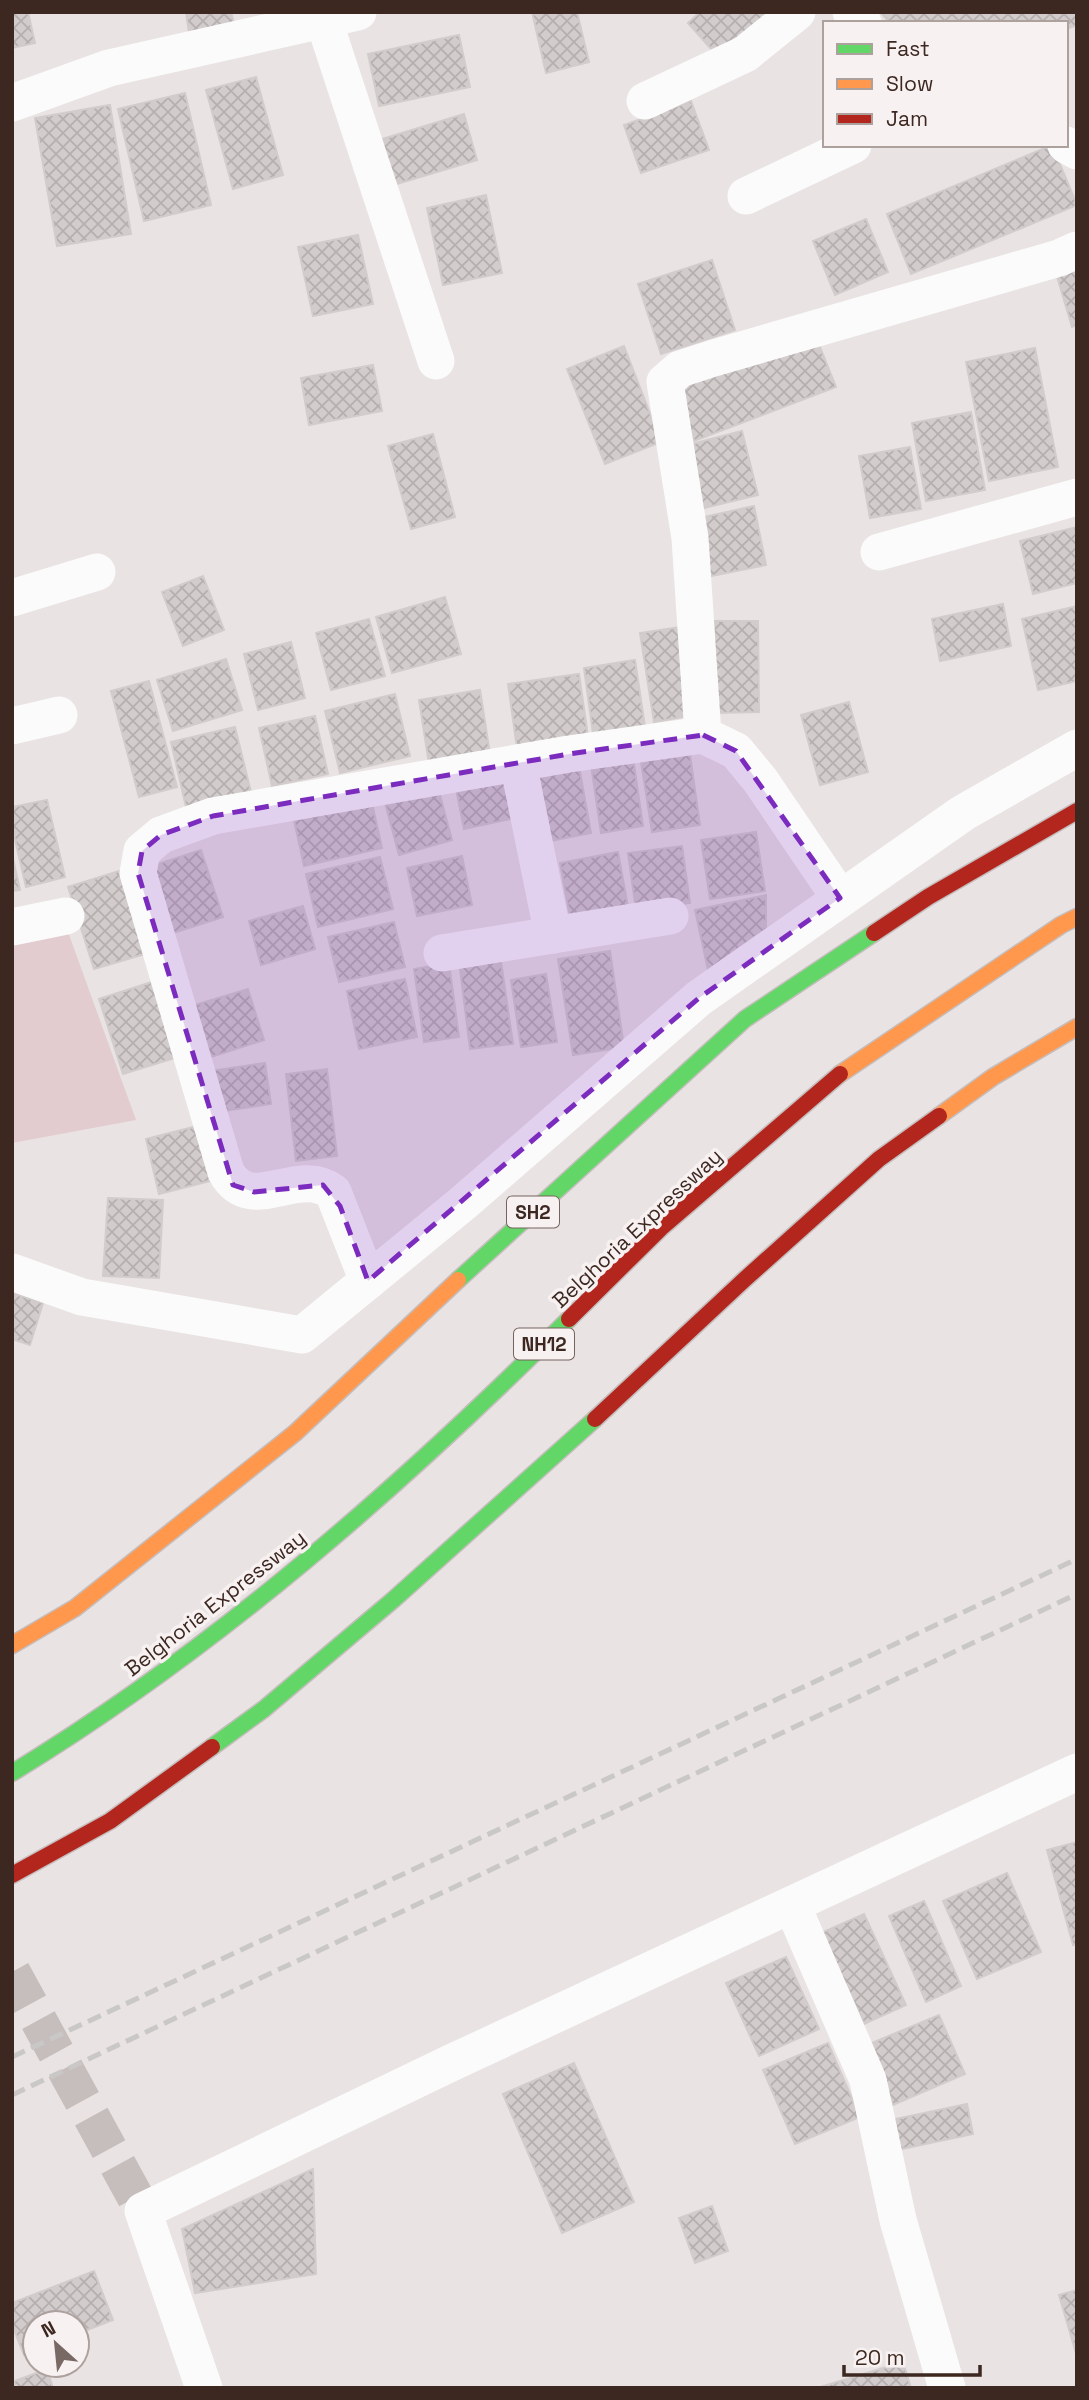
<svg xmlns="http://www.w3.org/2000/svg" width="1089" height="2400" viewBox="0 0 1089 2400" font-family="'Space Grotesk',sans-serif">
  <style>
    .grass { fill: #e2ccd0 }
    .building { fill: url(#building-cross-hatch); stroke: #d2cccc; stroke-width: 2 }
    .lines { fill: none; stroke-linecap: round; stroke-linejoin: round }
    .street-tunnel { stroke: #c6bebc; stroke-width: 37; stroke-dasharray: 37 18; stroke-linecap: butt }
    .fast-casing { stroke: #c5bdbc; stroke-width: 19 }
    .slow-casing { stroke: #c5bdbc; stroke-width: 19 }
    .jam-casing { stroke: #c5bdbc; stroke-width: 19 }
    .street { stroke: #fcfbfb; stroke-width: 37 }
    .fast { stroke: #63d668; stroke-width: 16 }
    .slow { stroke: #ff974d; stroke-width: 16 }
    .jam { stroke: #b3261e; stroke-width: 16 }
    .rail { stroke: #cac7c7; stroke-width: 5; stroke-dasharray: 14 7; stroke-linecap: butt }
    .marked { fill: #7b2cbf; fill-opacity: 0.2; stroke: #7b2cbf; stroke-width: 5; stroke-dasharray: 14 9; stroke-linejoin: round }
    .labels { text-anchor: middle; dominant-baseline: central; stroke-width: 7; stroke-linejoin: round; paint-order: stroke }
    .shield { fill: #f8f1f1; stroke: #74645f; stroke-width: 2 }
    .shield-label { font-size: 19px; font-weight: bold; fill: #3c2821 }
    .street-label { font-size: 21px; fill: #3c2821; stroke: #f8f1f1 }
  </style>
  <defs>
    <pattern id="building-cross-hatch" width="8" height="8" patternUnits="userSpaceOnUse" patternTransform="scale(1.75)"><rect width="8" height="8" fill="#d2cccc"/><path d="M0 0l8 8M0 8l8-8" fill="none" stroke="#b5afaf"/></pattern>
  </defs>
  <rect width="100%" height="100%" fill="#e9e3e3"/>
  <!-- grass -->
  <polygon class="grass" points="59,907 136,1120 12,1143 12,918"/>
  <!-- building -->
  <g class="building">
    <polygon points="12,12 28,12 35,43 12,48"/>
    <polygon points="186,12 231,12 234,24 189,33"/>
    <polygon points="532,12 577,12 589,62 546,73"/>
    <polygon points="700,12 776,12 721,60 688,23"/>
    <polygon points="880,12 1077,12 1077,25 1066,29 1066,23 890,23"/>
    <polygon points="459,35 470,87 379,106 368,54"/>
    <polygon points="256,77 283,175 233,189 206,90"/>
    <polygon points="185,93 211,205 144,221 118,109"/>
    <polygon points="691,101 709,150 641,173 624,125"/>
    <polygon points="110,105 131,234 57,246 35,118"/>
    <polygon points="464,114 477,160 390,186 376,141"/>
    <polygon points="1052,145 1077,205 911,274 887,214"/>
    <polygon points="486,195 502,273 443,285 427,208"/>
    <polygon points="866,219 888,272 835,295 813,241"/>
    <polygon points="358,235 373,304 313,316 298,247"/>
    <polygon points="712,260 735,330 661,354 638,284"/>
    <polygon points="1077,267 1077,325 1072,327 1056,273"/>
    <polygon points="816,337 836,387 694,441 675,390"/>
    <polygon points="624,346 661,442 605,464 567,369"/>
    <polygon points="1035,348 1058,467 989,481 966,362"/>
    <polygon points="373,365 382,411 309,425 301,378"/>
    <polygon points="971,412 985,490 926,501 912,423"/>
    <polygon points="742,431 758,495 700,509 684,446"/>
    <polygon points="433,434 455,517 411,529 388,446"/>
    <polygon points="910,447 921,509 870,518 859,456"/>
    <polygon points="754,506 766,565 706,577 695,519"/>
    <polygon points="1077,527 1077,583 1033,594 1020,541"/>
    <polygon points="203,576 224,630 183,646 162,592"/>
    <polygon points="445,597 461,654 392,673 376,617"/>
    <polygon points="1003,604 1011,646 940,661 932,619"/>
    <polygon points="1077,606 1077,681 1038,690 1022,619"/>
    <polygon points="369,619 385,676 331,690 316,633"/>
    <polygon points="714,621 758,621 759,712 715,713"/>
    <polygon points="681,627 695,715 654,722 640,633"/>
    <polygon points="291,642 305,698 258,710 244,654"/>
    <polygon points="226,659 242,710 173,731 157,680"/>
    <polygon points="635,660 645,727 593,734 584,668"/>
    <polygon points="579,674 588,737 517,748 508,684"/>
    <polygon points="149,681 177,787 139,797 111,691"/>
    <polygon points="480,690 490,754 429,764 419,700"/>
    <polygon points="395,694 410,756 340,773 325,711"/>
    <polygon points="849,702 868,772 820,785 801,715"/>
    <polygon points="315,716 328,774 272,786 259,728"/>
    <polygon points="235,727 251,792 186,807 171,742"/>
    <polygon points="689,748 700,825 652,832 640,755"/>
    <polygon points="632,751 643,826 601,833 590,758"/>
    <polygon points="578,761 591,833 550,841 536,769"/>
    <polygon points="507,773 515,818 464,829 455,784"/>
    <polygon points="437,784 452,840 399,855 384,799"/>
    <polygon points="47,800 65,877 26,887 12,827 12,807"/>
    <polygon points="372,803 382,848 304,866 294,820"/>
    <polygon points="756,832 765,891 710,899 701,840"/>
    <polygon points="682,846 690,903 636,910 628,853"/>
    <polygon points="201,850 223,917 170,934 149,867"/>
    <polygon points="618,852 630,918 572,928 560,863"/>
    <polygon points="12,854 20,890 12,891"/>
    <polygon points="462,856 472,905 417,916 407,868"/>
    <polygon points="380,857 393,909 318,927 306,874"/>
    <polygon points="119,871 145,954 94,969 68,887"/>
    <polygon points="766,895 766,929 708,970 695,910"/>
    <polygon points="303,906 315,949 261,965 249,921"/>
    <polygon points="394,922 405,967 339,982 328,937"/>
    <polygon points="610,951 624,1047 573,1055 558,959"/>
    <polygon points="500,955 513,1044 470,1049 459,961"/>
    <polygon points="449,963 459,1037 424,1042 414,969"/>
    <polygon points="546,974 557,1042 521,1047 511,980"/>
    <polygon points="405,979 417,1037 359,1049 347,991"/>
    <polygon points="158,980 181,1056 123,1074 99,999"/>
    <polygon points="248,989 264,1040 208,1058 192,1006"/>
    <polygon points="265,1063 271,1104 216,1112 210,1071"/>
    <polygon points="327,1069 337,1156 296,1161 286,1074"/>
    <polygon points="201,1125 214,1180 159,1194 146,1139"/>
    <polygon points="108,1198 163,1200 159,1278 103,1276"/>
    <polygon points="12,1293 43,1303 30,1345 12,1339"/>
    <polygon points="1077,1842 1077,1944 1073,1945 1047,1850"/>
    <polygon points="1007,1873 1041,1952 977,1979 943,1901"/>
    <polygon points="924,1901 961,1986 926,2002 889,1916"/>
    <polygon points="864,1914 906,2005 864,2024 821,1933"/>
    <polygon points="786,1957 819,2029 759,2056 726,1983"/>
    <polygon points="939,2015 965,2074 893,2105 867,2045"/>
    <polygon points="828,2043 860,2117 795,2144 763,2070"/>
    <polygon points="574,2063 634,2202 562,2233 503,2094"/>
    <polygon points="967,2104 973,2134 897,2150 891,2120"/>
    <polygon points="313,2169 316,2274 195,2293 182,2229"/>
    <polygon points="712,2206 728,2251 695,2263 679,2218"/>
    <polygon points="94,2271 113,2320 77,2334 77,2323 35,2323 35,2351 24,2355 12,2325 12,2303"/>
    <polygon points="1077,2290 1077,2357 1059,2295"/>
    <polygon points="903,2362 911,2388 817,2388"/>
    <polygon points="47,2369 53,2388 12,2388 12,2382"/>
  </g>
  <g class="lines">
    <!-- street-tunnel -->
    <polyline class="street-tunnel" points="12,1972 143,2211"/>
    <defs>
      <g id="fast">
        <polyline points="458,1280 745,1019 874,933"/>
        <polyline points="212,1747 264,1709 393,1600 595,1419"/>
        <path d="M 12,1773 C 217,1648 399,1488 569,1319"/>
      </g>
      <g id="slow">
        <polyline points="840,1074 1061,925 1077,917"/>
        <polyline points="939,1116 993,1077 1077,1027"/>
        <polyline points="12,1645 75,1608 295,1433 458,1280"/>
      </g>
      <g id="jam">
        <polyline points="874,933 928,897 1077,811"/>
        <polyline points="569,1319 661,1228 840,1074"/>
        <polyline points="595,1419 744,1280 879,1159 939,1116"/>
        <polyline points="12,1875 110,1821 212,1747"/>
      </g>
    </defs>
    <!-- fast casing -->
    <use href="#fast" class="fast-casing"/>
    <!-- slow casing -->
    <use href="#slow" class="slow-casing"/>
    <!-- jam casing -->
    <use href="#jam" class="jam-casing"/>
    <!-- street -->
    <g class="street">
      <polyline points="851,12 863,23"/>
      <polyline points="324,21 436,361"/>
      <polyline points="645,101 745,54 797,12"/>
      <polyline points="12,103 109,68 358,12"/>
      <polyline points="1066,145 1077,151"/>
      <polyline points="746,196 853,145"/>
      <polyline points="879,552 1077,497"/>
      <polyline points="12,598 97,572"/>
      <polyline points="12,726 59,715"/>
      <polyline points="703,735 690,538 665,382 680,369 714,358 1059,258 1077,250"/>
      <polyline points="518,763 553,935"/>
      <polyline points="12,927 66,916"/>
      <polyline points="442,953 670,916"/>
      <polyline points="12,1272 82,1297 302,1335 463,1203 699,998 963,813 1077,748"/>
      <path d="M 368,1281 L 333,1192 C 297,1165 251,1217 226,1172 L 138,873 L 142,851 L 161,835 L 213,816 L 569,754 L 703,735 L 736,751 L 760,780 L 840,898"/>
      <polyline points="792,1905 868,2080 898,2220 947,2388"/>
      <polyline points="204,2388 143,2211 453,2062 1077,1772"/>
    </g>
    <!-- fast -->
    <use href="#fast" class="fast"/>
    <!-- slow -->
    <use href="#slow" class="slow"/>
    <!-- jam -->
    <use href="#jam" class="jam"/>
    <!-- rail -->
    <g class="rail">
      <polyline points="12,2057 1077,1559"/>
      <polyline points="12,2095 1077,1594"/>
    </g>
  </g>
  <!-- marked area -->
  <path class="marked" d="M 703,735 L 736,751 L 840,898 L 699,998 L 368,1281 L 340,1206 L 323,1185 L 254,1192 L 233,1185 L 138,873 L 142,851 L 161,835 L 213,816 L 569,754 Z"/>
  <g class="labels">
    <!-- shield labels -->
    <g class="shield">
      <rect x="507" y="1196.5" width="52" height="31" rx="5"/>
      <rect x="514" y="1328.5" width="60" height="31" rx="5"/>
    </g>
    <g class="shield-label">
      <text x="533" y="1212">SH2</text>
      <text x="544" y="1344">NH12</text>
    </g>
    <!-- street labels -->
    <g class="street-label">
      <text transform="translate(637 1228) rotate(-43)">Belghoria Expressway</text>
      <text transform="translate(215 1603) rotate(-38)">Belghoria Expressway</text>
    </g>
  </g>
  <!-- border -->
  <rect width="1089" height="2400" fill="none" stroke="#3c2821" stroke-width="28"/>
  <!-- legend -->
  <rect x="823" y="21" width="245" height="126" fill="#f8f1f1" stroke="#ada19e" stroke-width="2"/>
  <rect x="837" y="44" width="35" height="10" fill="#63d668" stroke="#ada19e" stroke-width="2"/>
  <text x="886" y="56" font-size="21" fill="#3c2821">Fast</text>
  <rect x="837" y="79" width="35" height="10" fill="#ff974d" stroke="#ada19e" stroke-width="2"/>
  <text x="886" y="91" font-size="21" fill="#3c2821">Slow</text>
  <rect x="837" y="114" width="35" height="10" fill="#b3261e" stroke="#ada19e" stroke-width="2"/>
  <text x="886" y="126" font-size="21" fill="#3c2821">Jam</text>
  <!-- north arrow -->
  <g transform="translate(56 2344) rotate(333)"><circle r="33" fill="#f8f1f1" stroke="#ada19e" stroke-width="2"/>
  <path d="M0-5L12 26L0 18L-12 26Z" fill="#796965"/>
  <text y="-10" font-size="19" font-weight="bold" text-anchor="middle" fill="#3c2821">N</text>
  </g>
  <!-- scale -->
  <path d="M844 2365v10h136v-10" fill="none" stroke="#3c2821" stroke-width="3.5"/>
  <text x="855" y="2365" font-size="21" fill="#3c2821" stroke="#f8f1f1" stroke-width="5" paint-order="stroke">20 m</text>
</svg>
